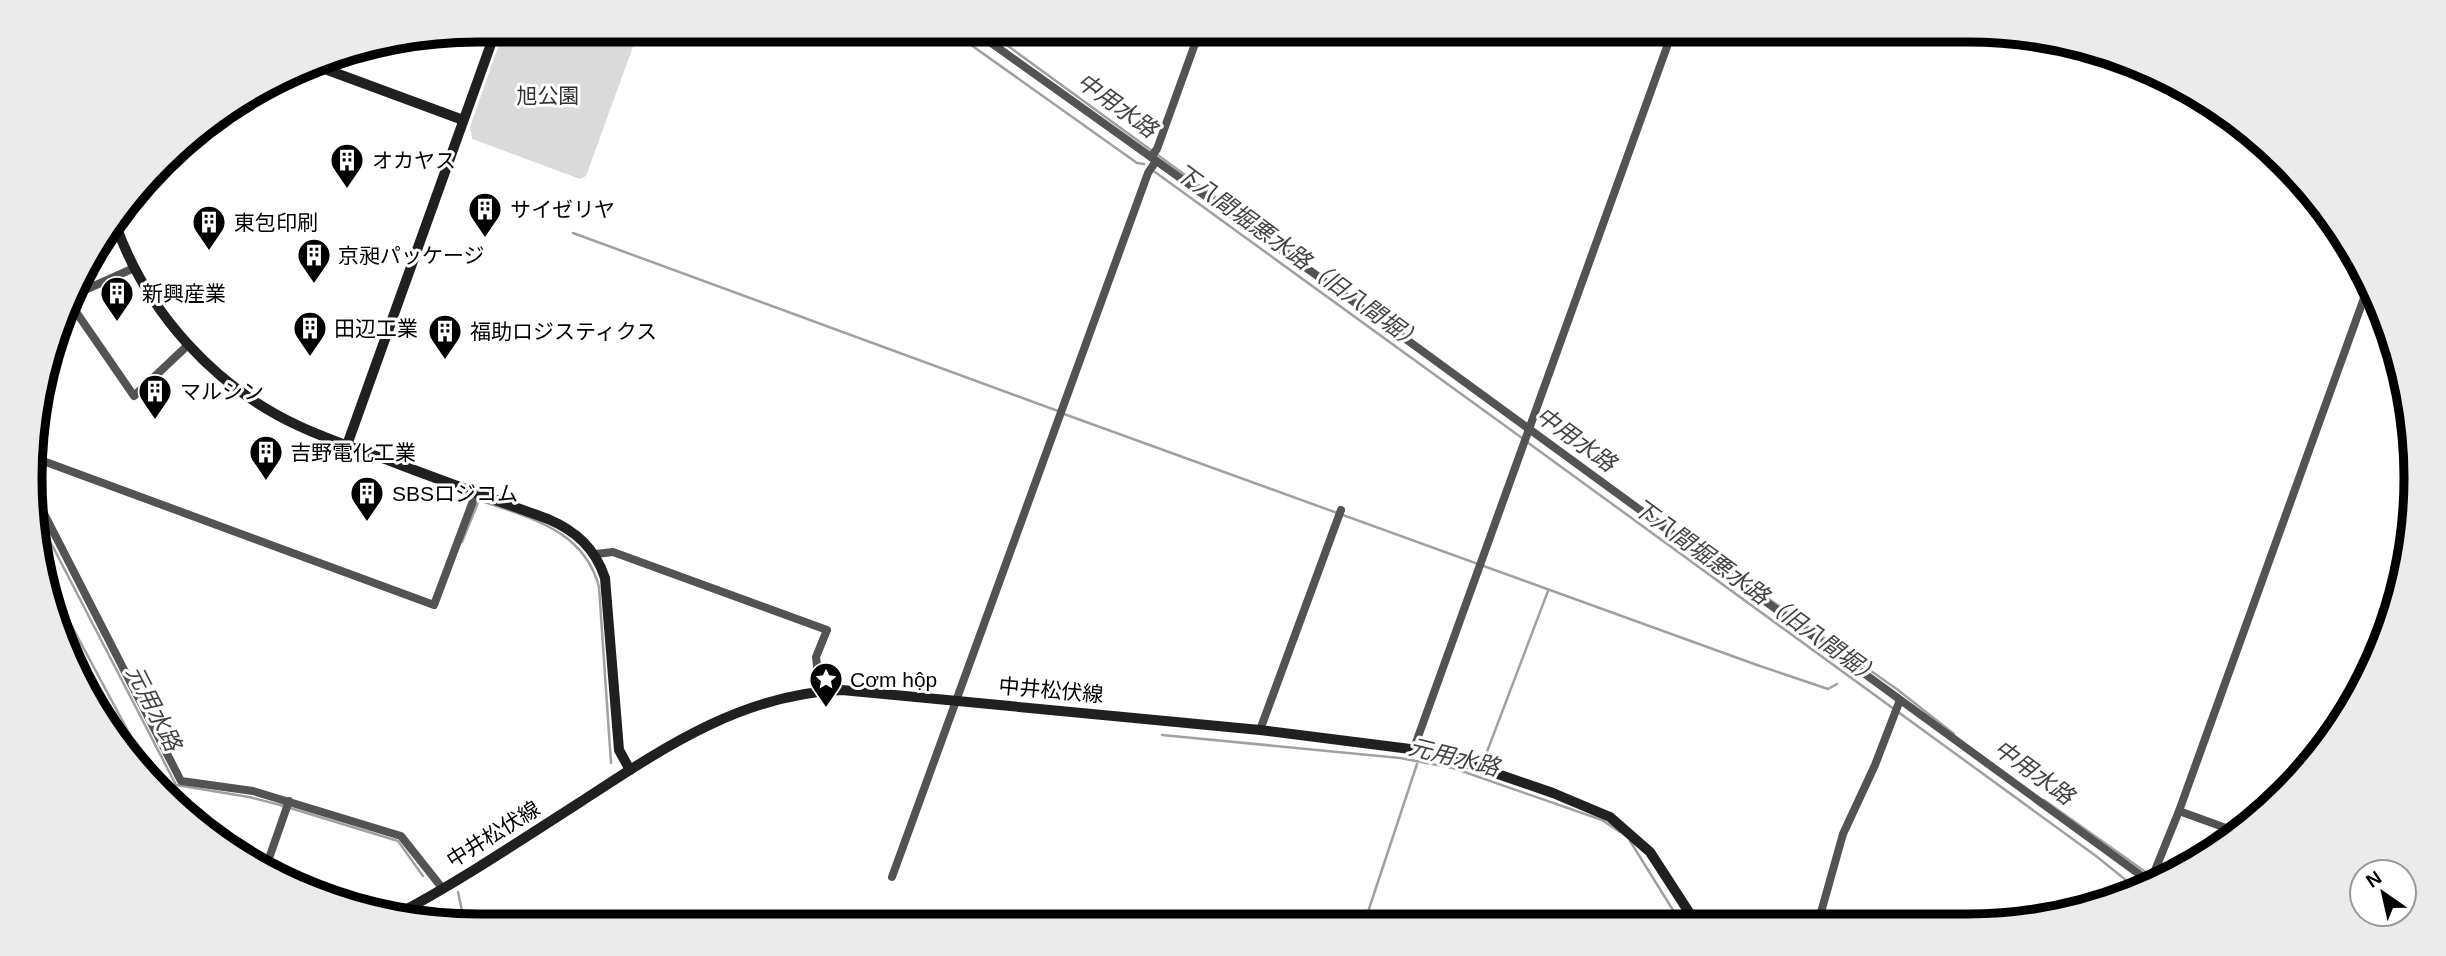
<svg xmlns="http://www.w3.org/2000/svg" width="2446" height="956" viewBox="0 0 2446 956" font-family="Arial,'Noto Sans JP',sans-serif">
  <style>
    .green { fill: #dadada }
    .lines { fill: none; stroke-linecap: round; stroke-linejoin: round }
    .stream { stroke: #a1a1a1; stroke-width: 2.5 }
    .street { stroke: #535353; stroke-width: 8 }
    .secondary { stroke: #202020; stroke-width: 10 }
    .labels { text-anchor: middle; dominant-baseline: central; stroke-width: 6; stroke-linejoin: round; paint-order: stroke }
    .park-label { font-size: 21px; fill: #313131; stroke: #fff }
    .poi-label { font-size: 21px; fill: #000; stroke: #fff; text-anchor: start }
    .street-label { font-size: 21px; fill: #000; stroke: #fff }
    .water-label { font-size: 23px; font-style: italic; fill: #424242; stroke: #fff }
    .rim { fill: none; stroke: #000; stroke-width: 9 }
  </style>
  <rect width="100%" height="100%" fill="#fff"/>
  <!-- green -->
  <polygon class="green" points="504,30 639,30 586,176 580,179 472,139 470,127"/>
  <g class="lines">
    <!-- stream -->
    <g class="stream">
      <polyline points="950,30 1137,163 1144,164"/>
      <polyline points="986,30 1306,263"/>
      <polyline points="1155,172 1522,438"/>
      <polyline points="573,233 1058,411"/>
      <polyline points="1064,414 1757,665 1828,689 1837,684"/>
      <polyline points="1527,442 2096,856 2137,889"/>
      <polyline points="37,516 176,785 249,797 284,806"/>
      <path d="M 462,542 L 479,500 C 529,518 584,529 599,587 L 611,763"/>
      <polyline points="38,563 152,776"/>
      <polyline points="1759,592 1898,690 1954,734"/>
      <polyline points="1162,735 1400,758 1453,768 1602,820 1620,832"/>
      <polyline points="1482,765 1548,591"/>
      <polyline points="2044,800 2147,873"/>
      <polyline points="290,808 398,841 423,876"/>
      <polyline points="1630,841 1681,923"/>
      <polyline points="458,892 465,925"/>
      <polyline points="1364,924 1417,764"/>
    </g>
    <!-- street -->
    <g class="street">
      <polyline points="973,30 1403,337 2139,874 2149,885"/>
      <polyline points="1151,157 1157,149 1200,30"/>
      <polyline points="76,294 134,268"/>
      <polyline points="72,306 134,396 188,345"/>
      <polyline points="35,458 434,605 476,493"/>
      <polyline points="36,498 181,781 253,791 401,836 443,889"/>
      <polyline points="596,554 613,552 827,630 816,657 820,691"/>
      <polyline points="1260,730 1341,510"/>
      <polyline points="1414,748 1673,30"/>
      <polyline points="2179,811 2237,832"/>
      <polyline points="267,864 289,801"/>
      <polyline points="892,877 1148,173 1156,161"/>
      <polyline points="2149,885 2179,811 2368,287"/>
      <polyline points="1818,923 1843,834 1875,765 1900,700"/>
    </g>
    <!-- secondary -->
    <g class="secondary">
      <polyline points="314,65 463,120"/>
      <path d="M 115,223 C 146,311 214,387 299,426 C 329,440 362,451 393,462 C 445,482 496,500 548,519 C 576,531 595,548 605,578 L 619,750 L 630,770"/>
      <polyline points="347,445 496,30"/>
      <path d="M 396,915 C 460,881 521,840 582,801 C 663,748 742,694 842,690 L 1260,730 L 1434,752 L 1553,793 L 1610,817 L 1650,852 L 1696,923"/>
    </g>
  </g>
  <!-- icons -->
  <defs>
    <symbol id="building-pin" viewBox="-11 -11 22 30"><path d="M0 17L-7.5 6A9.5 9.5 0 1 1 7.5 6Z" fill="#000" stroke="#fff"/><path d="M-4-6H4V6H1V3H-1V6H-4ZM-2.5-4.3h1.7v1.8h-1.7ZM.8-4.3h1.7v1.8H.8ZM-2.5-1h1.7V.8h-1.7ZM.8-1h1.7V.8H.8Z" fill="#fff"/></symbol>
    <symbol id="sight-pin" viewBox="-11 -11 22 30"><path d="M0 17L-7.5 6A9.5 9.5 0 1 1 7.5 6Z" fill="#000" stroke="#fff"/><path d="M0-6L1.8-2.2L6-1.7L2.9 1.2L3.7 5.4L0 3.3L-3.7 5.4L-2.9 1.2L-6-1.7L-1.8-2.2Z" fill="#fff"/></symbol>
  </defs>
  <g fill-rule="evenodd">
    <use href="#building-pin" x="328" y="141" width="38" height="52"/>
    <use href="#building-pin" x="466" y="190" width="38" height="52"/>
    <use href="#building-pin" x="190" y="203" width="38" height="52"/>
    <use href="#building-pin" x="295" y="236" width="38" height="52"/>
    <use href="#building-pin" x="98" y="274" width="38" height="52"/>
    <use href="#building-pin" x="291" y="309" width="38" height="52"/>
    <use href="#building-pin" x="426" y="312" width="38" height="52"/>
    <use href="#building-pin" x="136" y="372" width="38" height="52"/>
    <use href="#building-pin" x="247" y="433" width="38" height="52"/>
    <use href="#building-pin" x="348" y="474" width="38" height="52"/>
    <use href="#sight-pin" x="807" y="660" width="38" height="52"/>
  </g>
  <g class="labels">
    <!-- park labels -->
    <g class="park-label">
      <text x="548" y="95">旭公園</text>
    </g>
    <!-- poi labels -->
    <g class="poi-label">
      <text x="372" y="160">オカヤス</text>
      <text x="510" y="209">サイゼリヤ</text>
      <text x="234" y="222">東包印刷</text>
      <text x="338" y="255">京昶パッケージ</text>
      <text x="142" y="293">新興産業</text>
      <text x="334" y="328">田辺工業</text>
      <text x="470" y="331">福助ロジスティクス</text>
      <text x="180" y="391">マルシン</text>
      <text x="290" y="452">吉野電化工業</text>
      <text x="392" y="493">SBSロジコム</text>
      <text x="850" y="679">Cơm hộp</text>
    </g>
    <!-- street labels -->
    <g class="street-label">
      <text transform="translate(1051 690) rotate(5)">中井松伏線</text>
      <text transform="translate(493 834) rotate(-32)">中井松伏線</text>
    </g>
    <!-- water labels -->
    <g class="water-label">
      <text transform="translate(1117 105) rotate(36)">中用水路</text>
      <text transform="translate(1299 257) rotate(36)">下八間堀悪水路（旧八間堀）</text>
      <text transform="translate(1576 439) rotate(36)">中用水路</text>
      <text transform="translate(1757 592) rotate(36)">下八間堀悪水路（旧八間堀）</text>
      <text transform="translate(154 708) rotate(63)">元用水路</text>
      <text transform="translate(1454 757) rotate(14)">元用水路</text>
      <text transform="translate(2034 772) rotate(36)">中用水路</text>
    </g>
  </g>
  <!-- crop -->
  <path d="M0 0H2446V956H0ZM478 42H1968A436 436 0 0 1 2404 478V478A436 436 0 0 1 1968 914H478A436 436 0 0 1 42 478V478A436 436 0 0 1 478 42Z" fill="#ebebeb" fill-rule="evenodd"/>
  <path class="rim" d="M478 42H1968A436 436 0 0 1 2404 478V478A436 436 0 0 1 1968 914H478A436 436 0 0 1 42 478V478A436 436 0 0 1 478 42Z"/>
  <!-- north arrow -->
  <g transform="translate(2383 893) rotate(326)"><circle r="33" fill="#ffffff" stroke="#999999" stroke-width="2"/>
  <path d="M0-5L12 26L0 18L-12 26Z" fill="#000000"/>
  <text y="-10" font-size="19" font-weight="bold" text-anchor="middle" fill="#000000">N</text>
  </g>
</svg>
